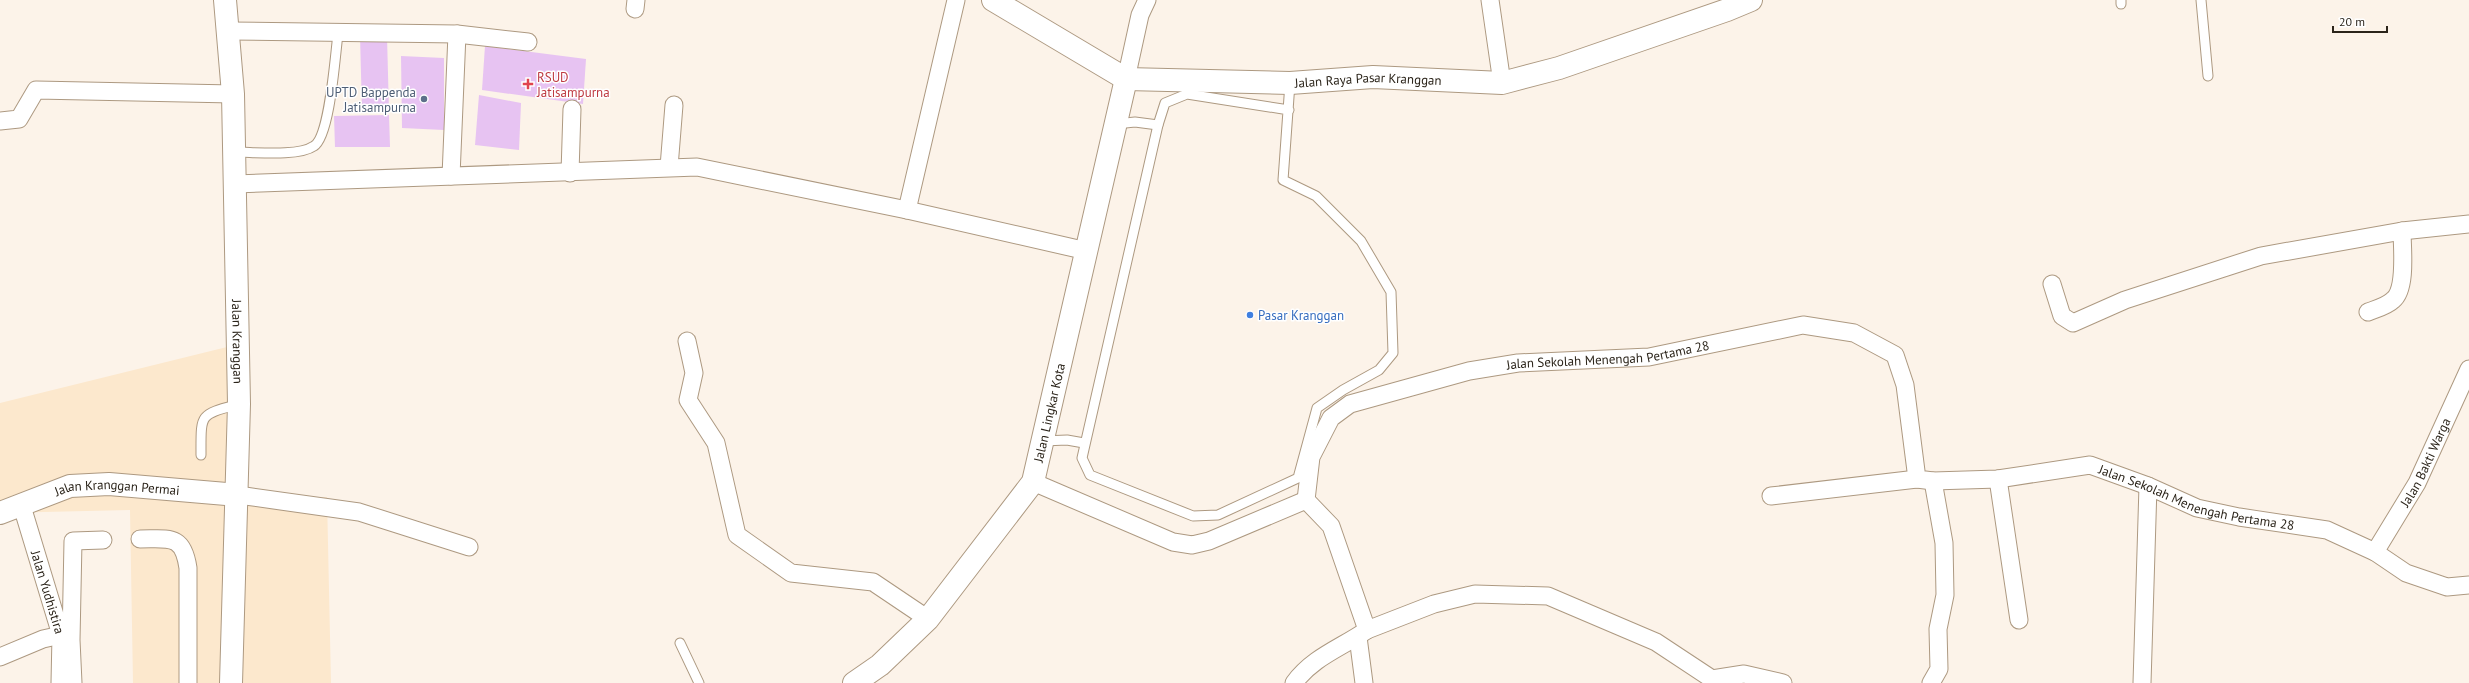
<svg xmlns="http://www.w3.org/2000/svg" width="2469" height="683" viewBox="0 0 2469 683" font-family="'PT Sans',sans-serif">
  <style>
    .built { fill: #fce8cd }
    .building { fill: #e7c3f2 }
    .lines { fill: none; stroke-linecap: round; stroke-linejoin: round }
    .lane-casing { stroke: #ad9981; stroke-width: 11 }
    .street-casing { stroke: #ad9981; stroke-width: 19 }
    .secondary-casing { stroke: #ad9981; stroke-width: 24 }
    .lane { stroke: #fff; stroke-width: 9 }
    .street { stroke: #fff; stroke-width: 17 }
    .secondary { stroke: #fff; stroke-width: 22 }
    .health-dot { fill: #e0444e; stroke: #fff; stroke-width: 1.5 }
    .service-dot { fill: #5c6f8a; stroke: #fff; stroke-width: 1.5 }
    .shop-dot { fill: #3f7fe0; stroke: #fff; stroke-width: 1.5 }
    .labels { text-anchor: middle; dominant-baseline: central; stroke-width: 3; stroke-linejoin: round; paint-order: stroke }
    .health-label { font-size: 13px; fill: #be3a42; stroke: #fff; text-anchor: start }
    .street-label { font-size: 13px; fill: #2b241a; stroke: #fff }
    .service-label { font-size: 13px; fill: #4e5e75; stroke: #fff; text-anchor: end }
    .shop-label { font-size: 13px; fill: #366cbe; stroke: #fff; text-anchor: start }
  </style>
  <rect width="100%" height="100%" fill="#fcf3e9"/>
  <!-- built -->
  <polygon class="built" points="231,346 231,503 327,497 331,683 133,683 130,510 0,513 0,403"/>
  <!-- building -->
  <g class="building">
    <polygon points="360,35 387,36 389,112 362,112"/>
    <polygon points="485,46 586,59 583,104 482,90"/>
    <polygon points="401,56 444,58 444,130 402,128"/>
    <polygon points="479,95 521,103 519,150 475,145"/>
    <polygon points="389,115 390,147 335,147 334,116"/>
  </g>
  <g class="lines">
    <defs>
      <g id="lane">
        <polyline points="2121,0 2121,4"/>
        <polyline points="2201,0 2208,76"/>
        <polyline points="1289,110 1187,94 1165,103 1158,125 1082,458 1090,475 1193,516 1218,515 1298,478 1317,408 1343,390 1379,370 1393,353 1391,292 1361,241 1316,196 1283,180 1290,83"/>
        <polyline points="1116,124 1135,122 1158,125"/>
        <path d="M 235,152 C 254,152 298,157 314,146 C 330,136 335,56 338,34"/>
        <polyline points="1043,441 1067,440 1084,443"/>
        <path d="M 201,455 C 201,413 199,415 239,404"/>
        <polyline points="680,643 699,683"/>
      </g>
      <g id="street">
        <polyline points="1490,0 1502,83"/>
        <polyline points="635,9 636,0"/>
        <polyline points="229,31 457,34 528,42"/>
        <polyline points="1126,79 1140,15 1147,0"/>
        <polyline points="0,121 19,119 36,90 233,94"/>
        <polyline points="669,167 674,105"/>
        <polyline points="570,173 572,109"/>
        <polyline points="451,176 457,34"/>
        <polyline points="235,184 697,167 907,210 1087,251"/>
        <polyline points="907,210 956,0"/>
        <polyline points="2052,284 2062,316 2073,323 2125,300 2261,256 2402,231 2469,224"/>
        <path d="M 2368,312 C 2376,309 2387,306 2393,300 C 2407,289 2402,247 2402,231"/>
        <polyline points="687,341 694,373 688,400 716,443 737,535 791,573 873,582 928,619"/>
        <polyline points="1998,479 2019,620"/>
        <polyline points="1033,482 1173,542 1192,545 1209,541 1306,500"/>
        <polyline points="238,495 359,512 469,547"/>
        <polyline points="1771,496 1917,479"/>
        <path id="s1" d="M 21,503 L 61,635 L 60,683"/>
        <path d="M 140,539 C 170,539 183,534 188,568 L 188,683"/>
        <path id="s2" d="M 2375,552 L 2417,483 L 2469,369"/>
        <polyline points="1358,637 1364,683"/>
        <polyline points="0,657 43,639 61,635"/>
        <polyline points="1712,679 1744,674 1783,683"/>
        <polyline points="73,683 71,640 73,541 103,540"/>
        <path d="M 1294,683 C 1313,657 1341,648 1367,630"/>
        <path id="s3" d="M 1713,683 L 1712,679 L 1656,642 L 1548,596 L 1475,594 L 1434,604 L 1367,630 L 1331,526 L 1306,500 L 1311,457 L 1331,418 L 1350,404 L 1469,371 L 1518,363 L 1649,357 L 1803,325 L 1854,333 L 1895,355 L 1905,385 L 1917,479 L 1933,481 L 1998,479 L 2090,465 L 2148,486 L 2197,508 L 2239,517 L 2327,530 L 2375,552 L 2406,573 L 2447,587 L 2469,585"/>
        <polyline points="1931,683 1939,669 1938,629 1945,595 1944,543 1933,481"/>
        <polyline points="2142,683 2148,486"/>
      </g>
      <g id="secondary">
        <path id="s4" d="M 225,0 L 233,94 L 239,404 L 231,683"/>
        <path id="s5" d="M 993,0 L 1126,79 L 1290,83 L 1373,77 L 1502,83 L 1559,68 L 1727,10 L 1751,0"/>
        <path id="s6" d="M 0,513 L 70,486 L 109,484 L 238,495"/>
        <path id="s7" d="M 854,683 L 880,665 L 928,619 L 1033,482 L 1126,79"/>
      </g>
    </defs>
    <!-- lane casing -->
    <use href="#lane" class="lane-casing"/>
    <!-- street casing -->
    <use href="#street" class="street-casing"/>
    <!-- secondary casing -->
    <use href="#secondary" class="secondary-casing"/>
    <!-- lane -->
    <use href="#lane" class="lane"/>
    <!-- street -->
    <use href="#street" class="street"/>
    <!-- secondary -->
    <use href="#secondary" class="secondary"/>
  </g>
  <!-- markers -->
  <path class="health-dot" d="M526 78h4v4h4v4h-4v4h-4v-4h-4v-4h4z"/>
  <circle class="service-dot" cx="424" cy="99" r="4"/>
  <circle class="shop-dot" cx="1250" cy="315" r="4"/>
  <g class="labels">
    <!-- health labels -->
    <g class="health-label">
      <text x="537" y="77">RSUD<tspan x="537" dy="15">Jatisampurna</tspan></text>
    </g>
    <!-- street labels -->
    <g class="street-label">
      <text stroke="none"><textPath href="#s5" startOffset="397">Jalan Raya Pasar Kranggan</textPath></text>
      <text stroke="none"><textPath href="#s4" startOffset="342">Jalan Kranggan</textPath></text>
      <text stroke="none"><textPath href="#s3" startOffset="896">Jalan Sekolah Menengah Pertama 28</textPath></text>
      <text stroke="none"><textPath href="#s7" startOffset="342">Jalan Lingkar Kota</textPath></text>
      <text stroke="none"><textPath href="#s2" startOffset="103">Jalan Bakti Warga</textPath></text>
      <text stroke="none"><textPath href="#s6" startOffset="122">Jalan Kranggan Permai</textPath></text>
      <text stroke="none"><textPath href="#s3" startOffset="1605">Jalan Sekolah Menengah Pertama 28</textPath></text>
      <text stroke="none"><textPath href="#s1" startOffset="93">Jalan Yudhistira</textPath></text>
    </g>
    <!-- service labels -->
    <g class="service-label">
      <text x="416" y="92">UPTD Bappenda<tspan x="416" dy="15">Jatisampurna</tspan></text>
    </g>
    <!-- shop labels -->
    <g class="shop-label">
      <text x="1258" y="315">Pasar Kranggan</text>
    </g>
  </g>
  <!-- scale -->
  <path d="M2333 26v6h54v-6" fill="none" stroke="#2b241a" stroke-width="2"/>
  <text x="2339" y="26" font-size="12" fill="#2b241a" stroke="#ffffff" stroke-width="3" paint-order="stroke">20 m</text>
</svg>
